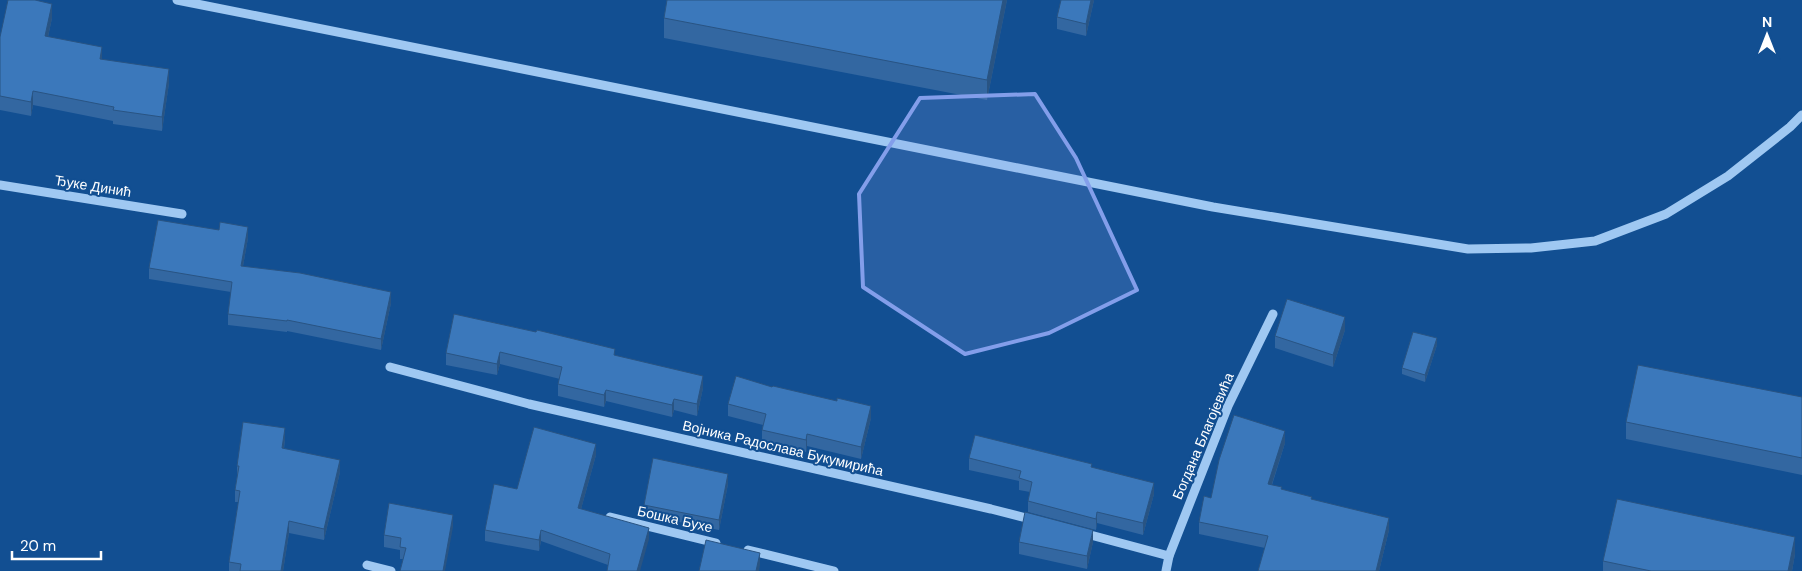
<svg xmlns="http://www.w3.org/2000/svg" width="1802" height="571" viewBox="0 0 1802 571" font-family="'DM Sans',sans-serif">
  <style>
    .lines { fill: none; stroke-linecap: round; stroke-linejoin: round }
    .minor { stroke: #9fc8f2; stroke-width: 9 }
    .wall { fill: #3367a1 }
    .shaded-wall { fill: #295483 }
    .building { fill: #3b78bb; stroke: #295483 }
    .marked { fill: #839eea; fill-opacity: 0.2; stroke: #839eea; stroke-width: 4; stroke-linejoin: round }
    .labels { text-anchor: middle; dominant-baseline: central; stroke-width: 4; stroke-linejoin: round; paint-order: stroke }
    .street-label { font-size: 14px; fill: #fff; stroke: #124f92 }
  </style>
  <rect width="100%" height="100%" fill="#124f92"/>
  <g class="lines">
    <!-- minor -->
    <g class="minor">
      <polyline points="177,0 1213,207 1468,249 1531,248 1595,241 1666,214 1728,176 1790,127 1802,115"/>
      <polyline points="0,185 182,214"/>
      <polyline points="390,367 529,404 991,509 1034,520"/>
      <polyline points="610,517 716,543"/>
      <polyline points="1083,533 1169,556"/>
      <polyline points="748,550 834,571"/>
      <polyline points="367,565 391,571"/>
      <polyline points="1166,571 1169,556 1228,406 1273,314"/>
    </g>
  </g>
  <!-- wall -->
  <g class="wall">
    <polygon points="667,0 1007,0 987,100 664,38 664,18"/>
    <polygon points="1094,0 1086,36 1057,29 1057,17"/>
    <polygon points="52,18 48,37 102,60 169,83 162,131 113,124 113,121 33,105 31,116 0,110 0,37"/>
    <polygon points="248,238 243,266 391,303 381,350 287,331 287,332 228,325 228,314 231,292 149,279 149,268"/>
    <polygon points="454,314 615,355 703,388 697,416 674,410 672,417 606,401 604,407 558,396 558,384 560,379 500,364 497,375 446,365 446,353"/>
    <polygon points="1345,330 1333,367 1275,348 1275,336"/>
    <polygon points="1437,345 1425,382 1402,374 1402,368"/>
    <polygon points="1802,397 1802,475 1626,439 1626,422"/>
    <polygon points="728,404 871,418 861,459 807,446 806,452 762,441 762,430 763,425 728,416"/>
    <polygon points="285,439 284,449 340,472 324,540 289,533 283,571 229,571 229,562 239,502 235,502 235,490 237,477 237,466"/>
    <polygon points="1285,443 1272,485 1282,490 1312,500 1389,530 1379,571 1258,571 1265,548 1199,534 1199,522 1211,498"/>
    <polygon points="596,455 581,509 649,539 608,565 541,541 539,551 485,541 485,530 517,489"/>
    <polygon points="969,458 1092,467 1154,494 1143,535 1097,523 1096,530 1028,512 1028,501 1030,492 1019,490 1019,481 969,470"/>
    <polygon points="728,484 719,530 644,515 644,505"/>
    <polygon points="453,527 403,559 400,559 400,550 384,547 384,535"/>
    <polygon points="1019,542 1093,542 1087,569 1019,554"/>
    <polygon points="1795,554 1792,571 1603,571 1603,561"/>
  </g>
  <!-- shaded-wall -->
  <g class="shaded-wall">
    <polygon points="1003,0 1007,0 987,100 987,80"/>
    <polygon points="1091,0 1094,0 1086,36 1086,24"/>
    <polygon points="52,4 52,18 45,50 45,36"/>
    <polygon points="102,47 102,61 100,59"/>
    <polygon points="169,69 169,83 162,131 162,117"/>
    <polygon points="33,91 33,105 31,116 31,102"/>
    <polygon points="248,227 248,238 241,277 241,266"/>
    <polygon points="391,292 391,303 381,350 381,339"/>
    <polygon points="1345,317 1345,330 1333,367 1333,355"/>
    <polygon points="1437,338 1437,345 1425,382 1425,375"/>
    <polygon points="500,352 500,364 497,375 497,364"/>
    <polygon points="703,376 703,388 697,416 697,404"/>
    <polygon points="606,390 606,401 604,407 604,395"/>
    <polygon points="674,399 674,410 672,417 672,405"/>
    <polygon points="871,406 871,418 861,459 861,447"/>
    <polygon points="285,428 285,439 282,460 282,448"/>
    <polygon points="1285,431 1285,443 1268,496 1268,484"/>
    <polygon points="807,434 807,446 806,452 806,440"/>
    <polygon points="596,444 596,455 578,520 578,508"/>
    <polygon points="340,460 340,472 324,540 324,529"/>
    <polygon points="728,474 728,484 719,530 719,520"/>
    <polygon points="1154,483 1154,494 1143,535 1143,523"/>
    <polygon points="1097,512 1097,523 1096,530 1096,519"/>
    <polygon points="453,515 453,527 445,571 443,571"/>
    <polygon points="1389,518 1389,530 1379,571 1376,571"/>
    <polygon points="289,521 289,533 283,571 281,571"/>
    <polygon points="649,528 649,539 640,571 637,571"/>
    <polygon points="541,530 541,541 539,551 539,540"/>
    <polygon points="1093,530 1093,542 1087,569 1087,556"/>
    <polygon points="1795,537 1795,554 1792,571 1788,571"/>
    <polygon points="760,553 760,565 759,571 756,571"/>
  </g>
  <!-- building -->
  <g class="building">
    <polygon points="8,0 35,0 52,4 45,36 102,47 100,59 169,69 162,117 113,110 114,107 33,91 31,102 0,96 0,37"/>
    <polygon points="667,0 1003,0 987,80 664,18"/>
    <polygon points="1061,0 1091,0 1086,24 1057,17"/>
    <polygon points="158,220 219,230 220,222 248,227 241,266 300,273 391,292 381,339 287,320 287,321 228,314 232,282 149,268"/>
    <polygon points="1287,299 1345,317 1333,355 1275,336"/>
    <polygon points="454,314 536,332 537,330 615,349 614,355 703,376 697,404 674,399 672,405 606,390 604,395 558,384 562,367 500,352 497,364 446,353"/>
    <polygon points="1413,332 1437,338 1425,375 1402,368"/>
    <polygon points="1638,365 1802,397 1802,458 1626,422"/>
    <polygon points="736,376 772,387 773,386 837,401 837,398 871,406 861,447 807,434 806,440 762,430 766,414 728,404"/>
    <polygon points="1234,415 1285,431 1268,484 1282,487 1281,489 1312,497 1311,499 1389,518 1376,571 1258,571 1268,536 1199,522 1204,496 1211,498 1219,460"/>
    <polygon points="243,422 285,428 282,448 340,460 324,529 289,521 281,571 240,571 241,564 229,562 240,491 235,490 239,466 237,466"/>
    <polygon points="534,427 596,444 578,508 649,528 637,571 607,571 610,554 541,530 539,540 485,530 494,484 517,489"/>
    <polygon points="975,435 1092,464 1091,467 1154,483 1143,523 1097,512 1096,519 1028,501 1032,482 1019,478 1021,471 969,458"/>
    <polygon points="653,458 728,474 719,520 644,505"/>
    <polygon points="1617,499 1795,537 1788,571 1651,571 1603,561"/>
    <polygon points="389,503 453,515 443,571 400,571 406,548 400,547 401,538 384,535"/>
    <polygon points="1025,512 1093,530 1087,556 1019,542"/>
    <polygon points="706,540 760,553 756,571 699,571"/>
  </g>
  <!-- marked area -->
  <path class="marked" d="M 1035,94 L 1076,158 L 1137,290 L 1049,333 L 965,354 L 863,287 L 859,194 L 920,98 Z"/>
  <g class="labels">
    <!-- street labels -->
    <g class="street-label">
      <text transform="translate(93 186) rotate(9)">Ђуке Динић</text>
      <text transform="translate(1203 436) rotate(-67)">Богдана Благојевића</text>
      <text transform="translate(783 448) rotate(13)">Војника Радослава Букумирића</text>
      <text transform="translate(675 519) rotate(13)">Бошка Бухе</text>
    </g>
  </g>
  <!-- north arrow -->
  <g transform="translate(1767 35)" stroke="#124f92" stroke-width="4" paint-order="stroke">
  <path d="M0-4L9 19L0 12L-9 19Z" fill="#ffffff"/>
  <text y="-8" font-size="14" font-weight="bold" text-anchor="middle" fill="#ffffff">N</text>
  </g>
  <!-- scale -->
  <path d="M12 551v8h89v-8" fill="none" stroke="#ffffff" stroke-width="2.5"/>
  <text x="20" y="551" font-size="15" fill="#ffffff" stroke="#124f92" stroke-width="4" paint-order="stroke">20 m</text>
</svg>
